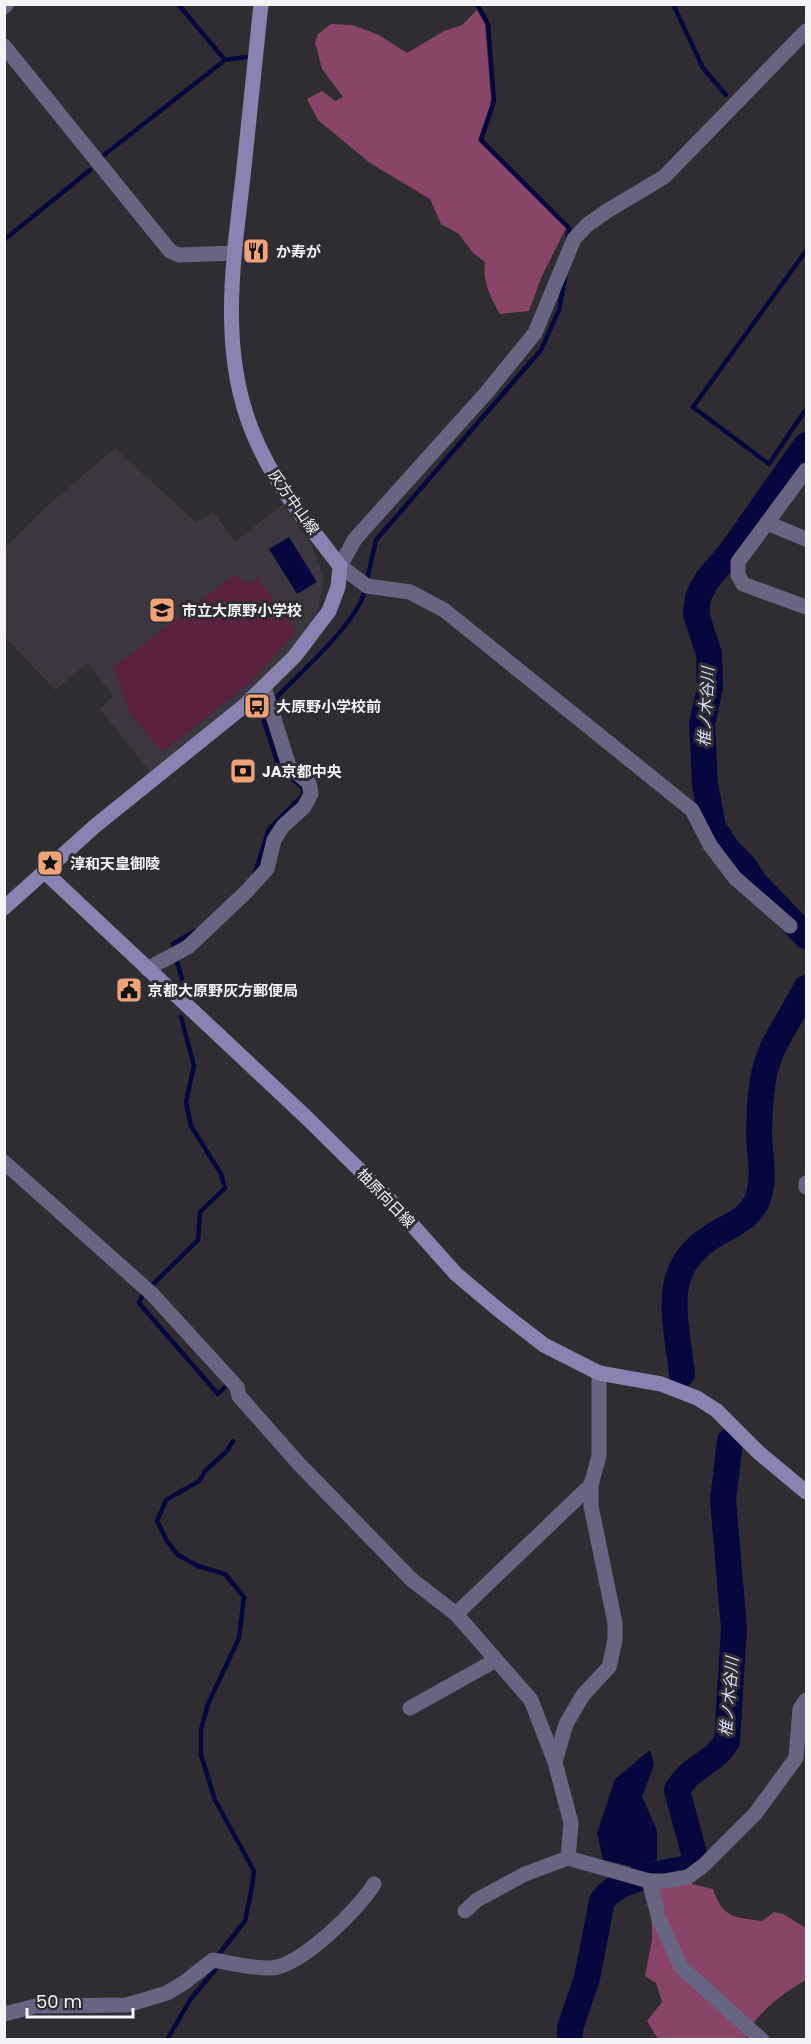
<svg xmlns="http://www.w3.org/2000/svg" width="811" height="2044" viewBox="0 0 811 2044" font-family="Poppins,'Noto Sans JP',sans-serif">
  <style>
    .built { fill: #3c3641 }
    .green { fill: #5c2041 }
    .forest { fill: #894568 }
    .water { fill: #07073f }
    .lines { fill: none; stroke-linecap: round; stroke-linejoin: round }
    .stream { stroke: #07073f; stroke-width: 4.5 }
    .river { stroke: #07073f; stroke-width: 26 }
    .minor { stroke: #686582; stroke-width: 15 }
    .tertiary { stroke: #686582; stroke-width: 15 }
    .secondary { stroke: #8983b2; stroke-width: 15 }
    .labels { text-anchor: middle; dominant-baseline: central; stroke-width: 6; stroke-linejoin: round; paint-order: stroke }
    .poi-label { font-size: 15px; font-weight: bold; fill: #f5f3f7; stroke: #2f2c32; text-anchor: start }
    .street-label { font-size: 15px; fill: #f5f3f7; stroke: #2f2c32 }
    .water-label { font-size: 16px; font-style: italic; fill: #d8dff1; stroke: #2f2c32 }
  </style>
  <rect width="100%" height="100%" fill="#2f2c32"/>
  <!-- built -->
  <polygon class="built" points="115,448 196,522 213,512 235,542 283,504 312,546 324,578 316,621 301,640 219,720 150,772 100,709 113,696 88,663 55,690 5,637 5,548 47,506"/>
  <!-- green -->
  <polygon class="green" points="235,574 246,584 258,578 296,631 250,683 162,752 129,711 114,667"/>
  <!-- forest -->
  <g class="forest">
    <path d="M 477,10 L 485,24 L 491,98 L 490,106 L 478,140 L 566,228 L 541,278 L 529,311 L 500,314 C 491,298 482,282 485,262 L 473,253 L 459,234 L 441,224 L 430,199 L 370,163 L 318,120 L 307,99 L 322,91 L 335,101 L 343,97 L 322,69 L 315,42 L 318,34 L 331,24 L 353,25 L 379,35 L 407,53 L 444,31 L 462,25 Z"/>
    <path d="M 688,1883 L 713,1889 C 723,1918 733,1917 762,1921 L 774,1912 L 783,1914 L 806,1928 L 806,1980 C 787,1990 750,2017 746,2039 L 658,2039 L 647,2021 L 662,2002 L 656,1983 L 645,1976 L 652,1939 L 651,1887 Z"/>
  </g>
  <!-- water -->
  <g class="water">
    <polygon points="289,537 317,582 297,594 269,549"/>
    <polygon points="650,1750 654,1765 642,1797 657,1830 657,1860 635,1867 603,1860 597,1833 615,1779"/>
  </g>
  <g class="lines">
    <!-- stream -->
    <g class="stream">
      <polyline points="178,4 225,60"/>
      <polyline points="477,4 488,24 494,101 481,140 569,228 568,240"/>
      <polyline points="673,4 703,68 726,95"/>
      <polyline points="104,155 225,60 246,57"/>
      <polyline points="4,240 90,170"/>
      <polyline points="806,251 693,407 769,464 806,409"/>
      <polyline points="367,580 376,540 541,350 559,310 565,278"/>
      <path d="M 274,705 L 278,696 C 301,672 360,620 365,589"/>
      <polyline points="255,873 269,829 303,795 303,788 279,767 264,721 267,711"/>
      <polyline points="174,950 173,944 195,931"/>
      <polyline points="176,958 184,986"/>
      <polyline points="181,1017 194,1066 186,1102 191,1126 221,1174 225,1188 200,1212 198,1240 143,1294 139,1303 218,1394 226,1386"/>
      <polyline points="167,2040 190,2000 215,1970 219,1954 245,1921 252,1887 254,1871 215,1800 201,1755 201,1730 208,1704 239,1638 244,1597 225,1574 198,1566 178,1555 167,1541 157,1521 166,1500 199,1481 206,1470 227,1451 233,1441"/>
    </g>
    <!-- river -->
    <g class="river">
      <polyline points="806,445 733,549 707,580 698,597 696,614 709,654 710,688 702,724 705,784 713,827 727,849 744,866 755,883 806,936"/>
      <path d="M 682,1374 C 675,1311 657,1263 725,1229 C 740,1221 754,1213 759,1195 C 765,1174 759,1153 759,1132 C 759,1117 760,1101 762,1086 C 766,1048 790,1021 806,988"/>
      <path d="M 570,2040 L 570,2028 L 587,1978 L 602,1901 C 616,1878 664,1873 689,1868 L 696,1861 L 677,1790 C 690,1766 714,1764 727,1741 L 734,1628 L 723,1500 L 730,1441"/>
    </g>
    <!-- minor -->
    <g class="minor">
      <polyline points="4,7 7,4"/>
      <polyline points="4,46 170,251 179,255 234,253"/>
      <polyline points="806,470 738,562 738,575 743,584 806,607"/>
      <polyline points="767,523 806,539"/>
      <polyline points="340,566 367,586 410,592 444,610 692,810 710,845 735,878 790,926"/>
      <polyline points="147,969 188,947 246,892 267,869 274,840 283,826 304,807 311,794 309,783 289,766 264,687"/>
      <polyline points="4,1162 152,1294 237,1387 239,1396 299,1464 412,1580 456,1614 531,1700 555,1762 571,1823 568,1858"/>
      <polyline points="806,1183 806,1187"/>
      <polyline points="456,1614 591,1485"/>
      <polyline points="410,1708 496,1660"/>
      <polyline points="555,1762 566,1724 583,1695 609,1667 615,1640 615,1623 591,1506 591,1485 599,1456 599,1373"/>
      <polyline points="649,1881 659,1919 681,1967 762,2040"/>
      <polyline points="465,1911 477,1900 525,1874 568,1858 649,1881 665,1881 688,1877 704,1865 755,1814 796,1758 800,1709 806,1700"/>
      <path d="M 4,2014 L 36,2006 L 127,2005 L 167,1993 L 185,1982 L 213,1960 C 231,1963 254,1969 272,1968 C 302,1965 359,1909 374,1884"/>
    </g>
    <!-- tertiary -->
    <polyline class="tertiary" points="340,566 355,539 487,392 535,333 574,239 587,225 607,211 664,177 806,31"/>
    <!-- secondary -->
    <g class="secondary">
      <polyline points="46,873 307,1118 390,1200 456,1274 500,1311 544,1345 599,1373 661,1384 697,1398 716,1410 757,1451 806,1492"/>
      <path d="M 4,908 L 95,826 L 244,706 L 295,656 L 329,611 L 338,587 L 340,566 C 308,524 273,483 253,433 C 219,351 233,262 243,177 C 249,119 255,62 261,4"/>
    </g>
  </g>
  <!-- icons -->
  <defs>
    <symbol id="restaurant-square" viewBox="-11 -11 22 22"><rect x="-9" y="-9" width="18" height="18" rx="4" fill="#f0a279" stroke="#2f2c32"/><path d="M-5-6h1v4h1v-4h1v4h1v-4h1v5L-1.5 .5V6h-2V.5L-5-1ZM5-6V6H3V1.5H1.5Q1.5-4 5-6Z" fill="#111"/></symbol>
    <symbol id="school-square" viewBox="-11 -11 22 22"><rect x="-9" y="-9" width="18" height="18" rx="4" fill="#f0a279" stroke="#2f2c32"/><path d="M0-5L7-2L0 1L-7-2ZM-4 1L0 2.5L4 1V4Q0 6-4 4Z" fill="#111"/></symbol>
    <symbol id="bus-square" viewBox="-11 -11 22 22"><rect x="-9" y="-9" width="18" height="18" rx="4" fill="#f0a279" stroke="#2f2c32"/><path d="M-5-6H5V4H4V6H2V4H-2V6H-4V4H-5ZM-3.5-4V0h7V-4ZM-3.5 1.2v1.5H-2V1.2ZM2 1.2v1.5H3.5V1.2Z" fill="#111"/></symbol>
    <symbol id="bank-square" viewBox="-11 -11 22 22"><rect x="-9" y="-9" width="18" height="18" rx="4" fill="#f0a279" stroke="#2f2c32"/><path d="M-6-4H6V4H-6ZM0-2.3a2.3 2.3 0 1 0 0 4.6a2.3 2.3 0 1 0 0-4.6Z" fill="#111"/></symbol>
    <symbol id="sight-square" viewBox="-11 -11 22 22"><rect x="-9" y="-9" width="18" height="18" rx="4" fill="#f0a279" stroke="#2f2c32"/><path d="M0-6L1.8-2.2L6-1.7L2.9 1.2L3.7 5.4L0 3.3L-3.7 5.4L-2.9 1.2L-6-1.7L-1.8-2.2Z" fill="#111"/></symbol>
    <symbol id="civic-square" viewBox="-11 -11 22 22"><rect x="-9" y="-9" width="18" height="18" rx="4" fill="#f0a279" stroke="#2f2c32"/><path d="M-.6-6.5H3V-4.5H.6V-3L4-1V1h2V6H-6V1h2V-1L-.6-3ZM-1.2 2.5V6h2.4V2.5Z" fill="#111"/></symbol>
  </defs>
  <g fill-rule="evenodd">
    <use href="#restaurant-square" x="241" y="236" width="30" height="30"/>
    <use href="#school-square" x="147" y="595" width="30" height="30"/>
    <use href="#bus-square" x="242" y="691" width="30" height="30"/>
    <use href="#bank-square" x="228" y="756" width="30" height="30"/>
    <use href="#sight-square" x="35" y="848" width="30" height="30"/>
    <use href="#civic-square" x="114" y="975" width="30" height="30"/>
  </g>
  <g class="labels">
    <!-- poi labels -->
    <g class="poi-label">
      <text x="276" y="251">か寿が</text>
      <text x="182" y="610">市立大原野小学校</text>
      <text x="276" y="706">大原野小学校前</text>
      <text x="262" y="771">JA京都中央</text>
      <text x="70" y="863">淳和天皇御陵</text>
      <text x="148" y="990">京都大原野灰方郵便局</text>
    </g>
    <!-- street labels -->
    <g class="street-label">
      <text transform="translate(294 502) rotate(55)">灰方中山線</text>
      <text transform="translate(386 1198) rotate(46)">柚原向日線</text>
    </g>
    <!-- water labels -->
    <g class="water-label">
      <text transform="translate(706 707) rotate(-87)">椎ノ木谷川</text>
      <text transform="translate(729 1697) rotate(-85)">椎ノ木谷川</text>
    </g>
  </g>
  <!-- border -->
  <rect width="811" height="2044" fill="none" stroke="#f5f3f7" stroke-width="12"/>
  <!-- scale -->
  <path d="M27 2008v9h106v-9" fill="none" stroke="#f5f3f7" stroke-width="3"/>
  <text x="36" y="2008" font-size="18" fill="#f5f3f7" stroke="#2f2c32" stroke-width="4.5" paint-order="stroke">50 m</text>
</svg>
